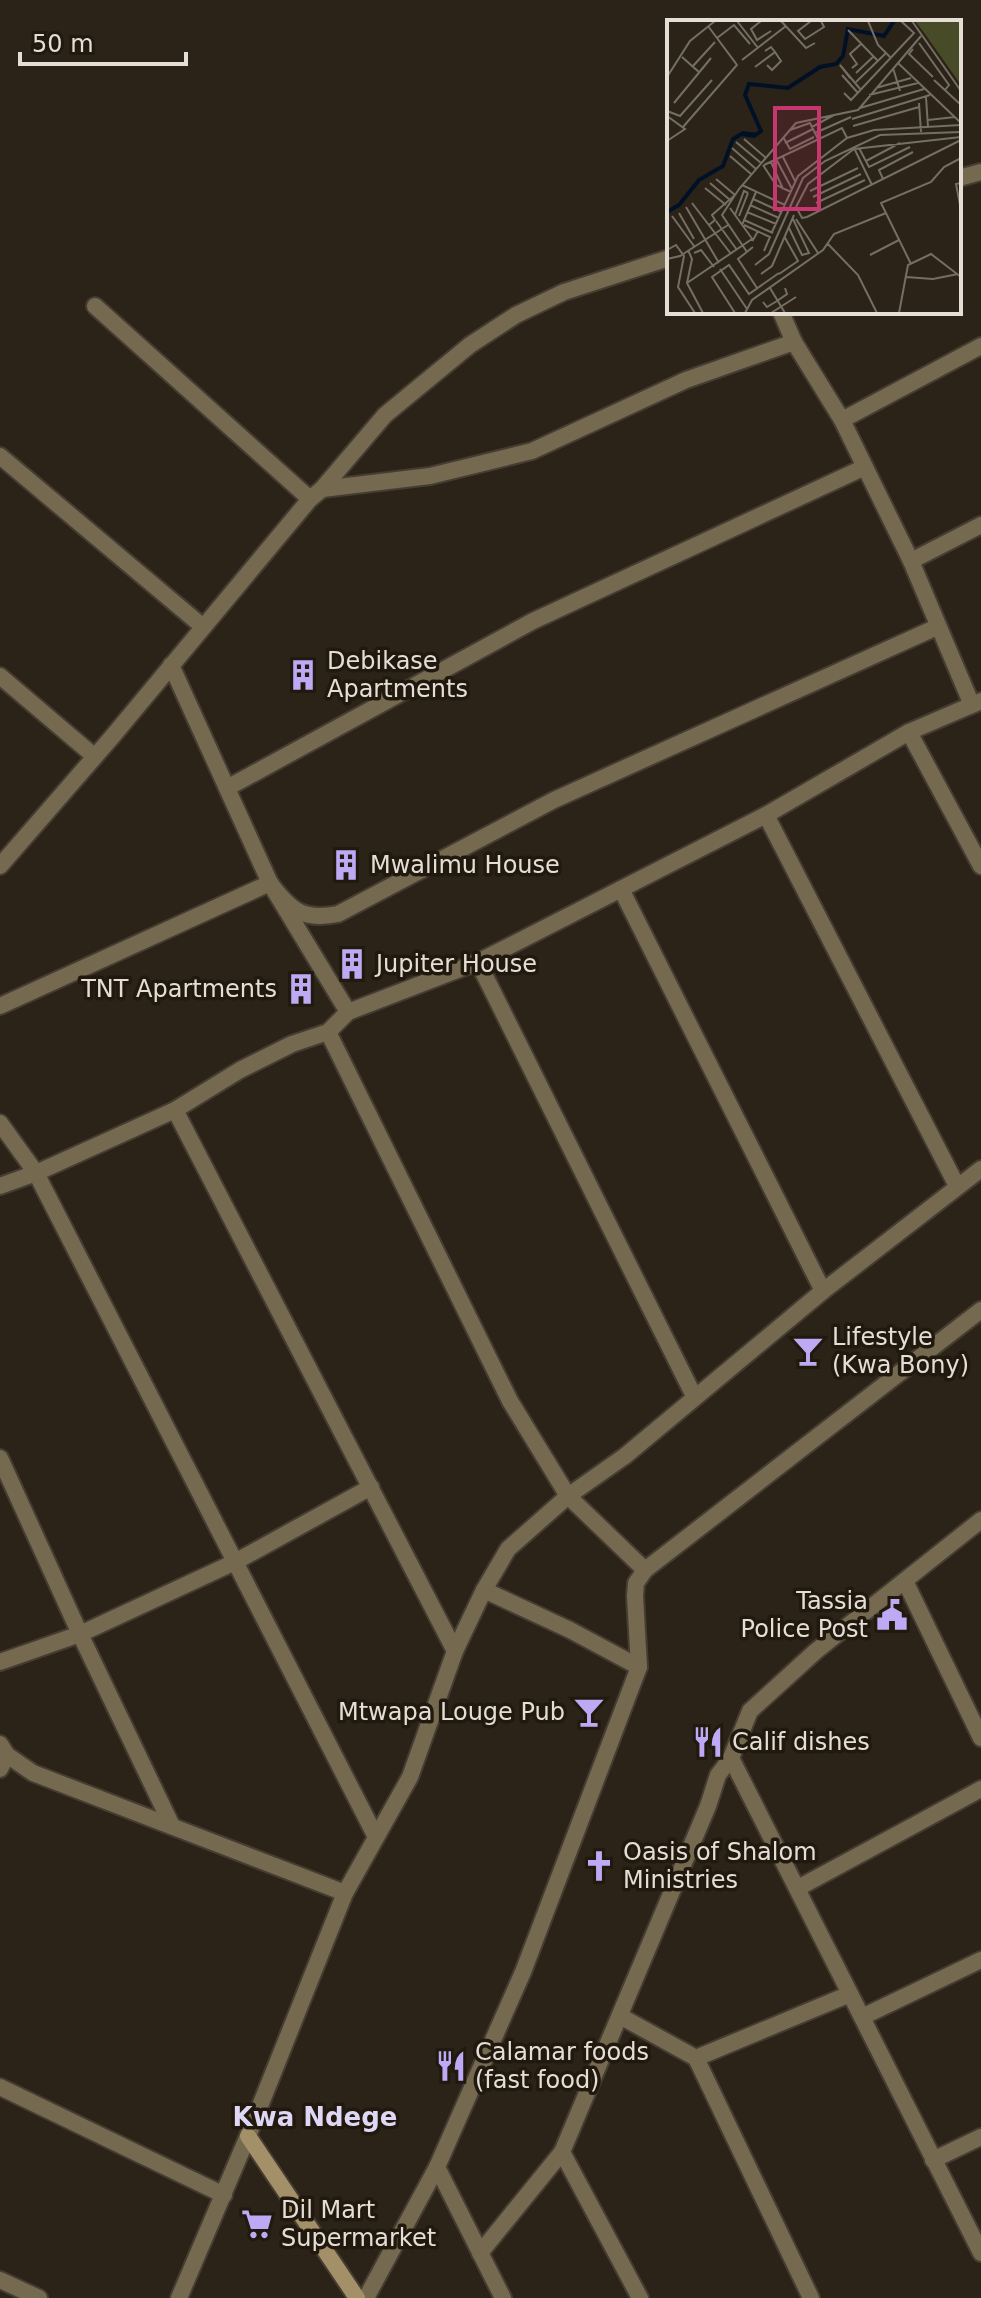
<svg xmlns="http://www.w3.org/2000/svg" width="981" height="2298" viewBox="0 0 981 2298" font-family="'DejaVu Sans',sans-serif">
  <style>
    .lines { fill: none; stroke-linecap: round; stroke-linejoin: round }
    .street-casing { stroke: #453d32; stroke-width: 20 }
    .secondary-casing { stroke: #453d32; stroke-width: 20 }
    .street { stroke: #756950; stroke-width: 16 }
    .secondary { stroke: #a39068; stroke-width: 16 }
    .labels { text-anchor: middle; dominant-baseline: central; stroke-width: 7; stroke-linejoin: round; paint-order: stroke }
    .poi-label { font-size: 24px; fill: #e4ded7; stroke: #21190e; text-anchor: start }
    .neighbourhood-label { font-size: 26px; font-weight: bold; fill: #dfd8f5; stroke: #21190e }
    .inset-river { fill: none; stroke: #001026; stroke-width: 4 }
    .inset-road { fill: none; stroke: #756e64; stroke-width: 2 }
    .view { fill: #c7366e; fill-opacity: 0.15; stroke: #c7366e; stroke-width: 4 }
    .inset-edge { fill: none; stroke: #e4ded7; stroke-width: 4 }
  </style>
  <rect width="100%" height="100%" fill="#2b2317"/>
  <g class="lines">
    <defs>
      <g id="street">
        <polyline points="959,178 981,172"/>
        <polyline points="95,306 310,499"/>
        <polyline points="781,312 794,342"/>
        <polyline points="842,420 981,346"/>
        <polyline points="0,456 202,626"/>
        <polyline points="322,489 430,476 532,451 686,380 794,342 842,420 911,561 972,705"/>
        <polyline points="911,561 981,525"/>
        <path d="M 171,665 L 270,883 C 290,910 303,921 338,914 L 554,800 L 937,627"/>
        <polyline points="0,676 94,756"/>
        <polyline points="909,732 981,866"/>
        <polyline points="227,788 533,621 865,467"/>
        <polyline points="766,815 957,1186"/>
        <polyline points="0,866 112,737 310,499 322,489 385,415 470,345 516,315 564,292 669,258"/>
        <polyline points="621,889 823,1291"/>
        <polyline points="478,962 694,1396"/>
        <polyline points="0,1006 270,883 348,1012"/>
        <polyline points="328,1032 510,1401 568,1496 645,1570"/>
        <polyline points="175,1110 455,1651"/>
        <polyline points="0,1123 36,1173 376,1837"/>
        <polyline points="0,1186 36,1173 175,1110 240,1070 292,1044 328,1032 348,1012 478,962 766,815 909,732 981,701"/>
        <polyline points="0,1458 80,1634 172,1826"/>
        <polyline points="905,1581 981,1738"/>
        <polyline points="484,1590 570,1630 639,1667"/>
        <polyline points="0,1662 80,1634 235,1562 371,1487"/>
        <polyline points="0,1744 7,1755 33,1773 345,1893"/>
        <polyline points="731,1758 981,2253"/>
        <polyline points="0,1769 7,1755"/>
        <polyline points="798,1888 981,1789"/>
        <polyline points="620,2016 696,2058 850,1994"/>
        <polyline points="862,2017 981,1960"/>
        <polyline points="696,2058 811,2298"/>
        <polyline points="0,2087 224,2195"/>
        <polyline points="562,2152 640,2298"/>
        <polyline points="933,2160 981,2137"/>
        <polyline points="437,2167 503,2298"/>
        <polyline points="480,2253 562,2152 708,1806 718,1775 731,1758 750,1711 816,1651 981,1520"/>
        <polyline points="0,2280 39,2298"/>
        <polyline points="179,2298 248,2136 345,1893 410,1777 455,1651 484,1590 508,1549 568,1496 625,1456 823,1291 981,1169"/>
        <polyline points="366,2298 437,2167 523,1972 639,1667 635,1596 636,1583 645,1570 981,1310"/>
      </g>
      <polyline id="secondary" points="248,2136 357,2298"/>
    </defs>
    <!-- street casing -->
    <use href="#street" class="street-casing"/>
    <!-- secondary casing -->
    <use href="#secondary" class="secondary-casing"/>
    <!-- street -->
    <use href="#street" class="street"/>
    <!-- secondary -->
    <use href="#secondary" class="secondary"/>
  </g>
  <!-- icons -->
  <defs>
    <symbol id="building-bare" viewBox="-9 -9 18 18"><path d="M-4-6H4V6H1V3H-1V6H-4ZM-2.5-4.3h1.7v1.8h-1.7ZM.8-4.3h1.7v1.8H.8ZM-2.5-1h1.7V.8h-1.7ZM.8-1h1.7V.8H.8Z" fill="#bea9f5" stroke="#21190e" stroke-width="2.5" paint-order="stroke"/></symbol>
    <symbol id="bar-bare" viewBox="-9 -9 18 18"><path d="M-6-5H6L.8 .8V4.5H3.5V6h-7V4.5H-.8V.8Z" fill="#bea9f5" stroke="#21190e" stroke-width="2.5" paint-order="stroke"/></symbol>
    <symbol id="civic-bare" viewBox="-9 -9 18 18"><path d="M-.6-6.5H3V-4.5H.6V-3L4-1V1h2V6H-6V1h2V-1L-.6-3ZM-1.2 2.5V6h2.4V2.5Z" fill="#bea9f5" stroke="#21190e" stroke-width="2.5" paint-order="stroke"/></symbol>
    <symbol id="restaurant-bare" viewBox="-9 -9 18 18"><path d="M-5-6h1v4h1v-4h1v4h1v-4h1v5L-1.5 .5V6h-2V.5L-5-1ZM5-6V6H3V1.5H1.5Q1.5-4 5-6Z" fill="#bea9f5" stroke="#21190e" stroke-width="2.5" paint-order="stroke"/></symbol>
    <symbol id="church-bare" viewBox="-9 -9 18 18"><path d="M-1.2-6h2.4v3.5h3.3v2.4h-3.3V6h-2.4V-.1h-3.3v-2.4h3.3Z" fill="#bea9f5" stroke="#21190e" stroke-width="2.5" paint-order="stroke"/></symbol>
    <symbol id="supermarket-bare" viewBox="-9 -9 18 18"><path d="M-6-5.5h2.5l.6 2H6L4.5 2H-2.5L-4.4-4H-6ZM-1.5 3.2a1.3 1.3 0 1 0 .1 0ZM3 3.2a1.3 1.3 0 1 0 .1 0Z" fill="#bea9f5" stroke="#21190e" stroke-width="2.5" paint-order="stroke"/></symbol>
  </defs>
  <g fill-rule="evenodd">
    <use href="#building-bare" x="281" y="653" width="44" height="44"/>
    <use href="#building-bare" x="324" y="843" width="44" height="44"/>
    <use href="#building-bare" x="330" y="942" width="44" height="44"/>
    <use href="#building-bare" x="279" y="967" width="44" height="44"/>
    <use href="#bar-bare" x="786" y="1329" width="44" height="44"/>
    <use href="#civic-bare" x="870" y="1593" width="44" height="44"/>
    <use href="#bar-bare" x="567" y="1690" width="44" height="44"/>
    <use href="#restaurant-bare" x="686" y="1720" width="44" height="44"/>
    <use href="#church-bare" x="577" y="1844" width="44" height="44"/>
    <use href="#restaurant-bare" x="429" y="2044" width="44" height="44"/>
    <use href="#supermarket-bare" x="235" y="2202" width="44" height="44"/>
  </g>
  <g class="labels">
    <!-- poi labels -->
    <g class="poi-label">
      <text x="327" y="661">Debikase<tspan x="327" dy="28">Apartments</tspan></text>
      <text x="370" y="865">Mwalimu House</text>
      <text x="376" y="964">Jupiter House</text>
      <text x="277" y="989" text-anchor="end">TNT Apartments</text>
      <text x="832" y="1337">Lifestyle<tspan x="832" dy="28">(Kwa Bony)</tspan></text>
      <text x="868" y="1601" text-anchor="end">Tassia<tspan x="868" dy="28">Police Post</tspan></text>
      <text x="565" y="1712" text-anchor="end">Mtwapa Louge Pub</text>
      <text x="732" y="1742">Calif dishes</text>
      <text x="623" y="1852">Oasis of Shalom<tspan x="623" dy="28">Ministries</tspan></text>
      <text x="475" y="2052">Calamar foods<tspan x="475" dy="28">(fast food)</tspan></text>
      <text x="281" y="2210">Dil Mart<tspan x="281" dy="28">Supermarket</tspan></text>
    </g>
    <!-- neighbourhood labels -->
    <g class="neighbourhood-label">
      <text x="315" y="2117">Kwa Ndege</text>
    </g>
  </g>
  <!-- overview -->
  <g transform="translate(667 20)">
    <rect width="294" height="294" fill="#2b2317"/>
    <path d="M 248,1 L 294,1 L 294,65 L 258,14 Z" fill="#484b27"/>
    <path class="inset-river" d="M 74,114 L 87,116 L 94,111 L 78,75 L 82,64 L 121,68 L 153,47 L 169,44 L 176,36 L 181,9 L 217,16 L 227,1M 0,192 L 12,185 L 32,160 L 56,146 L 66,119 L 76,113 L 90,115"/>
    <path class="inset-road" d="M 70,1 L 91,28M 94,1 L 84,9 L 90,20 L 104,11M 114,1 L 139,28 L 148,23M 144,1 L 131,11 L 138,19 L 157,7 L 154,1M 201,1 L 211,25 L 224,38M 245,1 L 294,71M 181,10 L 211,41M 50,18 L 67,5 L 83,24M 252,23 L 282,65 L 278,70M 246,29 L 242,34 L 266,57M 15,37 L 33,53M 75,40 L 119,6M 231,43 L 294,103M 100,45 L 105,50 L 114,41 L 108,32M 26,46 L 48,22M 88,47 L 108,32 L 104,27 L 98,31M 185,48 L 190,44 L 183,34 L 194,24M 226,48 L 233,71M 189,53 L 207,36M 175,55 L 191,73M 0,57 L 23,21 L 48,1M 183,58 L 173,45 L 194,70M 267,60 L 294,85M 189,62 L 219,33M 209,68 L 244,58M 177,73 L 184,80 L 247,13 L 234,1M 202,75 L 251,63M 259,77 L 261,107M 7,83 L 44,38M 252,83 L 254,112M 193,88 L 257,69M 0,91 L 13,96 L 45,60M 0,96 L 18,109 L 0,121M 185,99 L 263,75M 261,100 L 288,97M 186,106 L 252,87M 16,107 L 70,45 L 41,6M 145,107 L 167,95M 123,110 L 143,103 L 151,119M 148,113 L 184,97M 116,117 L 123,129 L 147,117M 77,119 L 99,138M 69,122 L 94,143M 118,123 L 146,109M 65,128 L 89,149M 187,128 L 205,165M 192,128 L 202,147 L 243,127M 63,136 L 84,154M 108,137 L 125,169M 116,137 L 128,161M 199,141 L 233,123M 104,142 L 116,169M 96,145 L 109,165 L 124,172M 97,145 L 175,108 L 180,118M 216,159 L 294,120M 43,163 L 63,180M 294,163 L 289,164 L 294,190M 75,165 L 118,185M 38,168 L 59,185M 143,171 L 191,148M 146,177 L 194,154M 86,179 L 115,192M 25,183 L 64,234M 149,183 L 198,160M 83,185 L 112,198M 19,187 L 52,243M 129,187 L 141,164 L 187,129 L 294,117M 129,187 L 135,198 L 140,197 L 216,159 L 212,150 L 246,132M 63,188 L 86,220 L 91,211M 80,192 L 109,204M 12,193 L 27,219M 68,195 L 77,171 L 81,173M 5,196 L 27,226M 72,196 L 81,173M 129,199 L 151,233M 77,200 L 106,213M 49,201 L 70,230M 42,205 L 48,200 L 45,195 L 68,175 L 49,159M 75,205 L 89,172M 77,205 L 103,217 L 97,231M 122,208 L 135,235 L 142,233 L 126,199M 105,212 L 131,156 L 180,118 L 207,110 L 294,105M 160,223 L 191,255 L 210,293M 86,227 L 71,239 L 90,268M 0,230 L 9,225 L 17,236 L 11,267 L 28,293M 80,232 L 55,195 L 72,169 L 129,103 L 191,90 L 254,16M 27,233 L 34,230 L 47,247M 203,235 L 232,220M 0,239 L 13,236 L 61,205M 244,244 L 214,183 L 264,162 L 277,147 L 294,138M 88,245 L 102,234 L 136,158 L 158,141 L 213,115 L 294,112M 53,249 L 80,289M 94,254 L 105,246 L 127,195M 112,254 L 131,241 L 117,216M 239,257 L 266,259 L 291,254M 20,263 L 25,239 L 21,230M 103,268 L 118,293M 96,282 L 100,287 L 110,281 L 120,274 L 118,268M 36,293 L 20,263 L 85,219M 68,293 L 45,257 L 62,245 L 82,274 L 112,253M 78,293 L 85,280 L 156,230 L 167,214 L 219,193M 104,293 L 129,277M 232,293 L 241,245 L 264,234 L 294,257"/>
    <path class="view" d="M 108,88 L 152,88 L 152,189 L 108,189 Z"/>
    <rect width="294" height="294" class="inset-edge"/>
  </g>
  <!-- scale -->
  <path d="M20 52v12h166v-12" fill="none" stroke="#e4ded7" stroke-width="4"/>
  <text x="32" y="52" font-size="24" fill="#e4ded7" stroke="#21190e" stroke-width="6" paint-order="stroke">50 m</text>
</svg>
